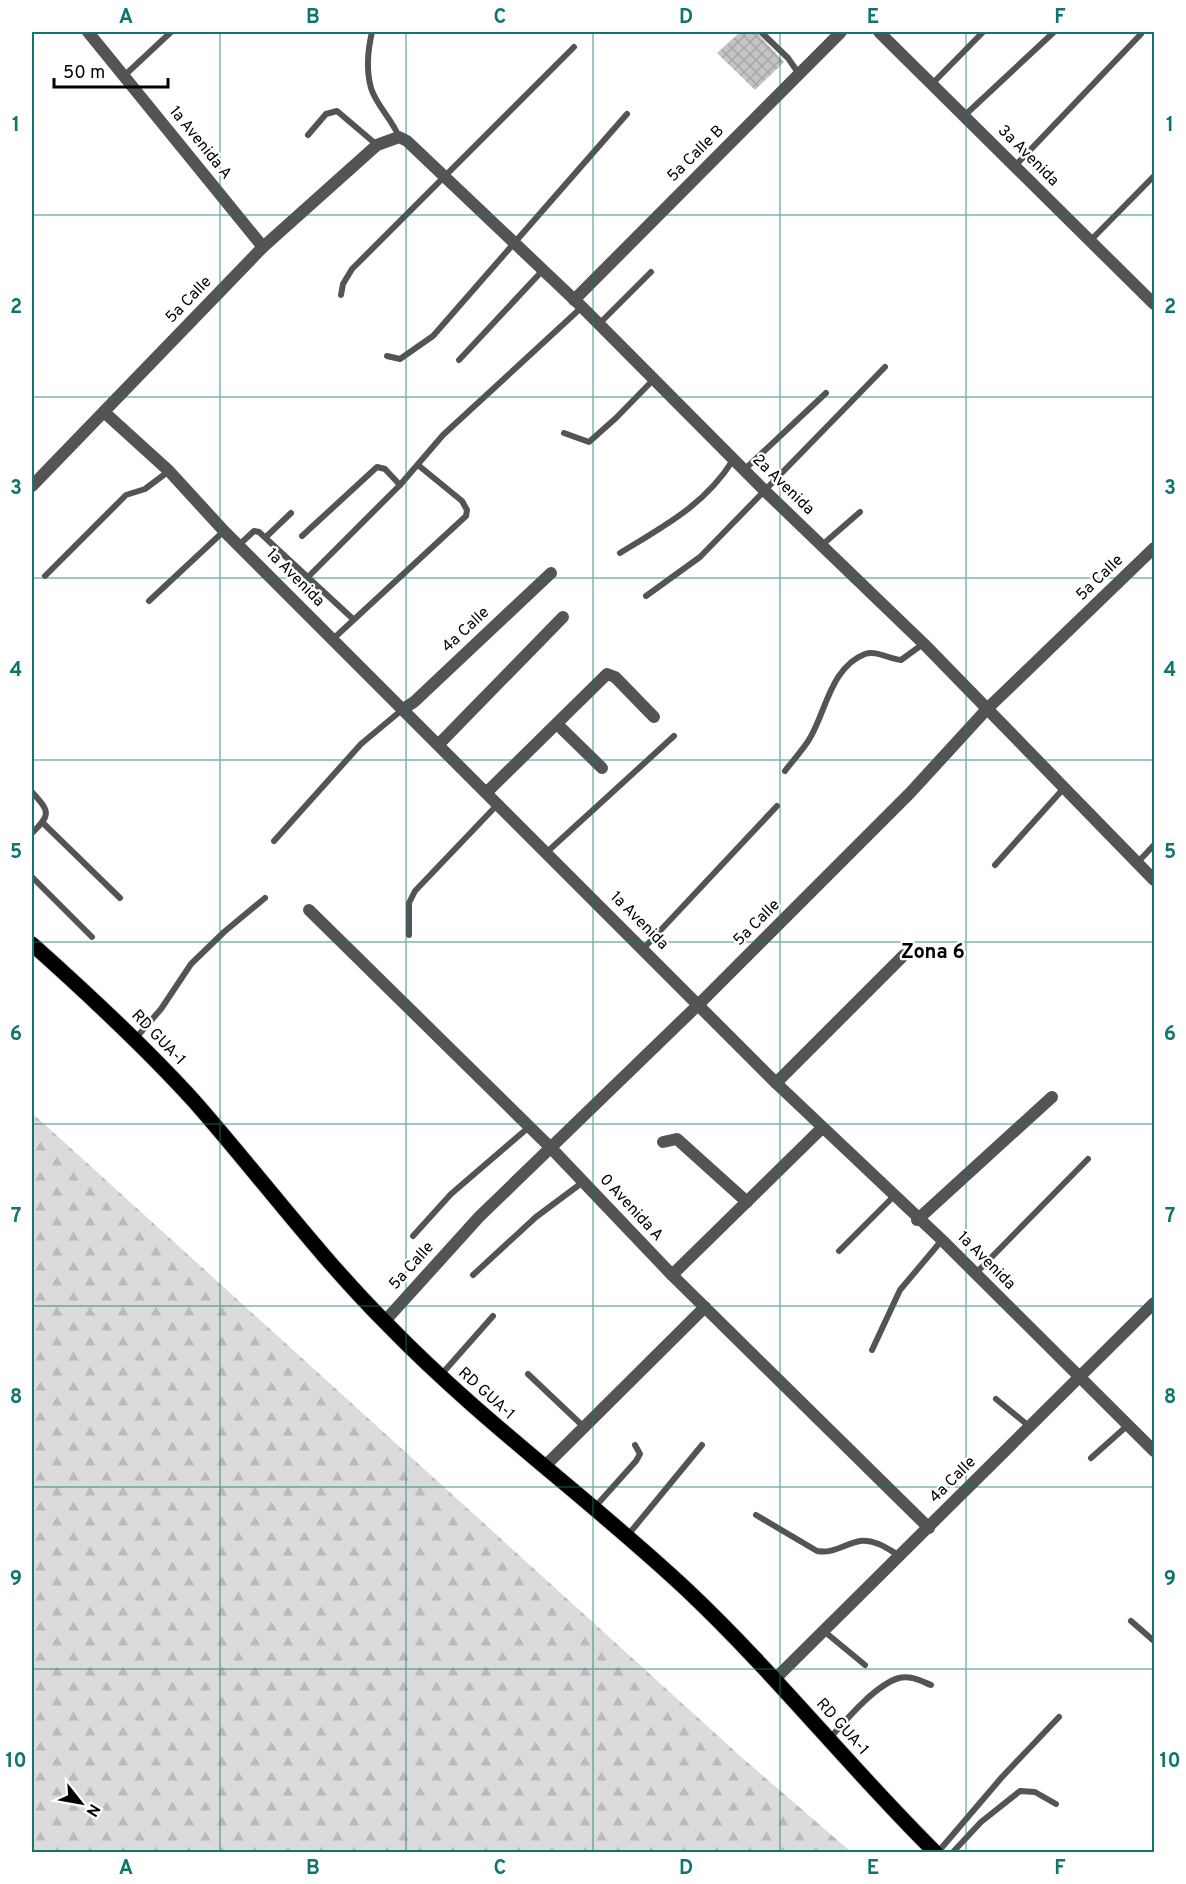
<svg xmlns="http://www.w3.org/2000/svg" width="1186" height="1884" viewBox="0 0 1186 1884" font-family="Overpass,sans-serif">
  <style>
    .forest { fill: url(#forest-firs) }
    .building { fill: url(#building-cross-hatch) }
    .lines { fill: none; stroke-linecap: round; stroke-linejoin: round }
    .primary-casing { stroke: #dbdbdb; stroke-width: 17 }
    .lane { stroke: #545454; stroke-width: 6 }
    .street { stroke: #545454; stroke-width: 12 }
    .primary { stroke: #000; stroke-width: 15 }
    .grid { fill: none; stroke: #0f766e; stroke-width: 1.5; stroke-opacity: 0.55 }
    .labels { text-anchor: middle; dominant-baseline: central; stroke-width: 4.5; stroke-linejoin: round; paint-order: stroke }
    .street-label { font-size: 16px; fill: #000; stroke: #fff }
    .quarter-label { font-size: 20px; font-weight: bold; fill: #000; stroke: #fff }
    .neatline { fill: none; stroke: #0f766e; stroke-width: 2 }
    .grid-label { font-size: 20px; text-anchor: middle; font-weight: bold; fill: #0f766e }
  </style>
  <defs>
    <pattern id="forest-firs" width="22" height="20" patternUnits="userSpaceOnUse" patternTransform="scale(1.5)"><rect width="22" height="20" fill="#dbdbdb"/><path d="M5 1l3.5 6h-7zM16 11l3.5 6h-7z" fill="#bababa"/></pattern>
    <pattern id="building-cross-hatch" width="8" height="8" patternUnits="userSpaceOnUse" patternTransform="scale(1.5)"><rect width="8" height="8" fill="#c4c4c4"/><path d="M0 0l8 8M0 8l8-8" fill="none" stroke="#a7a7a7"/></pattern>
  </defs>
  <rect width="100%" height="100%" fill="#fff"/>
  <!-- forest -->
  <polygon class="forest" points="32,1113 739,1755 851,1852 32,1852"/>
  <!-- building -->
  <polygon class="building" points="740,32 756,32 784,62 755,90 717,53"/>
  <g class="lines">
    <defs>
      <path id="primary" d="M 32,944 C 88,994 143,1045 194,1101 C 259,1175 318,1255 388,1325 C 481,1421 590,1499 687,1590 C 775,1673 850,1768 935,1852"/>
    </defs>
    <!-- primary casing -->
    <use href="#primary" class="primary-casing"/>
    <!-- lane -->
    <g class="lane">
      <path d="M 372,32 C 368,49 366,70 371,88 C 376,105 392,119 399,137"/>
      <polyline points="761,32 788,58 799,74"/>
      <polyline points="125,75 171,32"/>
      <polyline points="932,84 983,32"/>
      <polyline points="964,116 1054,32"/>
      <polyline points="308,135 326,114 337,111 377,145"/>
      <polyline points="1015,166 1141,34"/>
      <polyline points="1090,241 1154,176"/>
      <polyline points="341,295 343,284 352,269 574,47"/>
      <polyline points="599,324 651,272"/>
      <polyline points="387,356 400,359 433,336 627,114"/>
      <polyline points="459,360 543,270"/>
      <polyline points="564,433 589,442 616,418 654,379"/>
      <polyline points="744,470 826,393"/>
      <polyline points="302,536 377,467 385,469 400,485"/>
      <polyline points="266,537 291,513"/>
      <polyline points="239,545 254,531 259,532 353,619"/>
      <polyline points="822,545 860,512"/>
      <path d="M 620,553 C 664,526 705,505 733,460"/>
      <polyline points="45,576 126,495 145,489 169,471"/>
      <polyline points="307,578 400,485 443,435 582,307"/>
      <polyline points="646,596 700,557 885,367"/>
      <polyline points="149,601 224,531"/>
      <polyline points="333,639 466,516 467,510 462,501 418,465"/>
      <path d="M 785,771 C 793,760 803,750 810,738 C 826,711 831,667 865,654 C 876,650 889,659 901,660 L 923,644"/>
      <path d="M 32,792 C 49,811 52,814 32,833"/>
      <polyline points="43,823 120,898"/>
      <polyline points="274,841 361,744 403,709"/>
      <polyline points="547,852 674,736"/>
      <polyline points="1138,862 1154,845"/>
      <polyline points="995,865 1064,788"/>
      <polyline points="32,877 92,937"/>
      <polyline points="409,935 409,903 415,891 497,805"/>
      <polyline points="643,949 777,806"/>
      <polyline points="135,1039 161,1009 191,964 224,932 265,898"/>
      <polyline points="413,1236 451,1194 529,1127"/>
      <polyline points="839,1251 894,1196"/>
      <polyline points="975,1274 1088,1159"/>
      <polyline points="473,1275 536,1217 583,1182"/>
      <polyline points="872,1350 900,1290 942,1240"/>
      <polyline points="528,1374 585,1428"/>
      <polyline points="440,1376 493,1316"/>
      <polyline points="996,1399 1030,1427"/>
      <polyline points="1091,1458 1128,1425"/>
      <polyline points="595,1507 636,1461 640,1454 635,1445"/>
      <path d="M 756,1515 L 817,1551 C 834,1554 844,1544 860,1541 C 875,1539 888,1549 900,1556"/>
      <polyline points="628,1535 702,1445"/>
      <polyline points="1131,1621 1154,1641"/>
      <polyline points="825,1632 865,1665"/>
      <path d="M 830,1738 C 846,1720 875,1685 899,1678 C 910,1675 921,1681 931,1685"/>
      <polyline points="938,1852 1002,1777 1059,1717"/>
      <polyline points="953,1852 981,1822 1020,1791 1035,1792 1056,1804"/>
    </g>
    <!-- street -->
    <g class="street">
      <polyline points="88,32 263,247"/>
      <polyline points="879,32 1154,304"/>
      <polyline points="574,300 841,32"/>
      <polyline points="104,412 169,471 224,531 776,1083 942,1240 1154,1451"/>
      <polyline points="32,486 263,247 377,145 399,137 407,141 582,307 764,490 924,644 1154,880"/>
      <polyline points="403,709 414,702 551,573"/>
      <polyline points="558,725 602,768"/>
      <polyline points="439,744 563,617"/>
      <polyline points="487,792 607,674 615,677 654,717"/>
      <polyline points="309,910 551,1148 672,1275 929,1528"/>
      <polyline points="776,1083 904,955"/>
      <polyline points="663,1142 677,1139 747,1202"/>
      <polyline points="917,1220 1052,1097"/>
      <polyline points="672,1275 822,1128"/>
      <polyline points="384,1322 479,1217 699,1004 910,793 987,709 1154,548"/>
      <polyline points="544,1467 705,1307"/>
      <polyline points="774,1680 1154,1303"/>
    </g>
    <!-- primary -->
    <use href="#primary" class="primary"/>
  </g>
  <!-- grid -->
  <path class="grid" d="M 220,32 L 220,1852M 406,32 L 406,1852M 593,32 L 593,1852M 780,32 L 780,1852M 966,32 L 966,1852M 32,215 L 1154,215M 32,397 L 1154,397M 32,578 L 1154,578M 32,760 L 1154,760M 32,942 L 1154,942M 32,1124 L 1154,1124M 32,1306 L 1154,1306M 32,1487 L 1154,1487M 32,1669 L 1154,1669"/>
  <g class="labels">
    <!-- street labels -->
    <g class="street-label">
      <text transform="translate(200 143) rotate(51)">1a Avenida A</text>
      <text transform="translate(696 154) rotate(-45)">5a Calle B</text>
      <text transform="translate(1028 156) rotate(45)">3a Avenida</text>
      <text transform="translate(189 300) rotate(-46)">5a Calle</text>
      <text transform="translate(783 485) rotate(44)">2a Avenida</text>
      <text transform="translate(295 578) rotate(45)">1a Avenida</text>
      <text transform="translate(1100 578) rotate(-44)">5a Calle</text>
      <text transform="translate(466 630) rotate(-43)">4a Calle</text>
      <text transform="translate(639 921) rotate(45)">1a Avenida</text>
      <text transform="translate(757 923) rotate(-45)">5a Calle</text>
      <text transform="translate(158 1038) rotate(46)">RD GUA-1</text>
      <text transform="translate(631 1208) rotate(47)">0 Avenida A</text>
      <text transform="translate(986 1261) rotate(45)">1a Avenida</text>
      <text transform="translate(412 1266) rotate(-48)">5a Calle</text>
      <text transform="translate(486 1394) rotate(42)">RD GUA-1</text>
      <text transform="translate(953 1480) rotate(-45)">4a Calle</text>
      <text transform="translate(842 1727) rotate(48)">RD GUA-1</text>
    </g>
    <!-- quarter labels -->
    <g class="quarter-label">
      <text x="933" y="953">Zona 6</text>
    </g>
  </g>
  <!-- border -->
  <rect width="1186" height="1884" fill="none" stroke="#ffffff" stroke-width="66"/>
  <!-- north arrow -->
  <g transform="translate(81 1803) rotate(121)" stroke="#ffffff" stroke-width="4.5" paint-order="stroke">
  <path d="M0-4.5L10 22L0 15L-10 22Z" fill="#000000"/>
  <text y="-9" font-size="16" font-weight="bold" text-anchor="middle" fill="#000000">N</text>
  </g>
  <!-- scale -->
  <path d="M54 78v9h114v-9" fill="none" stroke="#000000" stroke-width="3"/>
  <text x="63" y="78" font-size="18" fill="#000000" stroke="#ffffff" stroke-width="4.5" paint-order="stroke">50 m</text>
  <rect x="33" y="33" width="1120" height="1818" class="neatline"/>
  <g class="grid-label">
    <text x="126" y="23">A</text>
    <text x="313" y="23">B</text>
    <text x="500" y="23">C</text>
    <text x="686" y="23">D</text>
    <text x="873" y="23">E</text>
    <text x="1060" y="23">F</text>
    <text x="16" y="131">1</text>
    <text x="1170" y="131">1</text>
    <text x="16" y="313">2</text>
    <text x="1170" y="313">2</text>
    <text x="16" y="494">3</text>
    <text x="1170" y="494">3</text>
    <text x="16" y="676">4</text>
    <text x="1170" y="676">4</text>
    <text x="16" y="858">5</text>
    <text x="1170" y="858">5</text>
    <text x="16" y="1040">6</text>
    <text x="1170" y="1040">6</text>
    <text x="16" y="1222">7</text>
    <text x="1170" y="1222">7</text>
    <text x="16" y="1403">8</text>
    <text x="1170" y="1403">8</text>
    <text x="16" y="1585">9</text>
    <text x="1170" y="1585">9</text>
    <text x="16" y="1767">10</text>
    <text x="1170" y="1767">10</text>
    <text x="126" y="1874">A</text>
    <text x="313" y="1874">B</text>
    <text x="500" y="1874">C</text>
    <text x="686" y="1874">D</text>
    <text x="873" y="1874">E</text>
    <text x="1060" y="1874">F</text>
  </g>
</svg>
